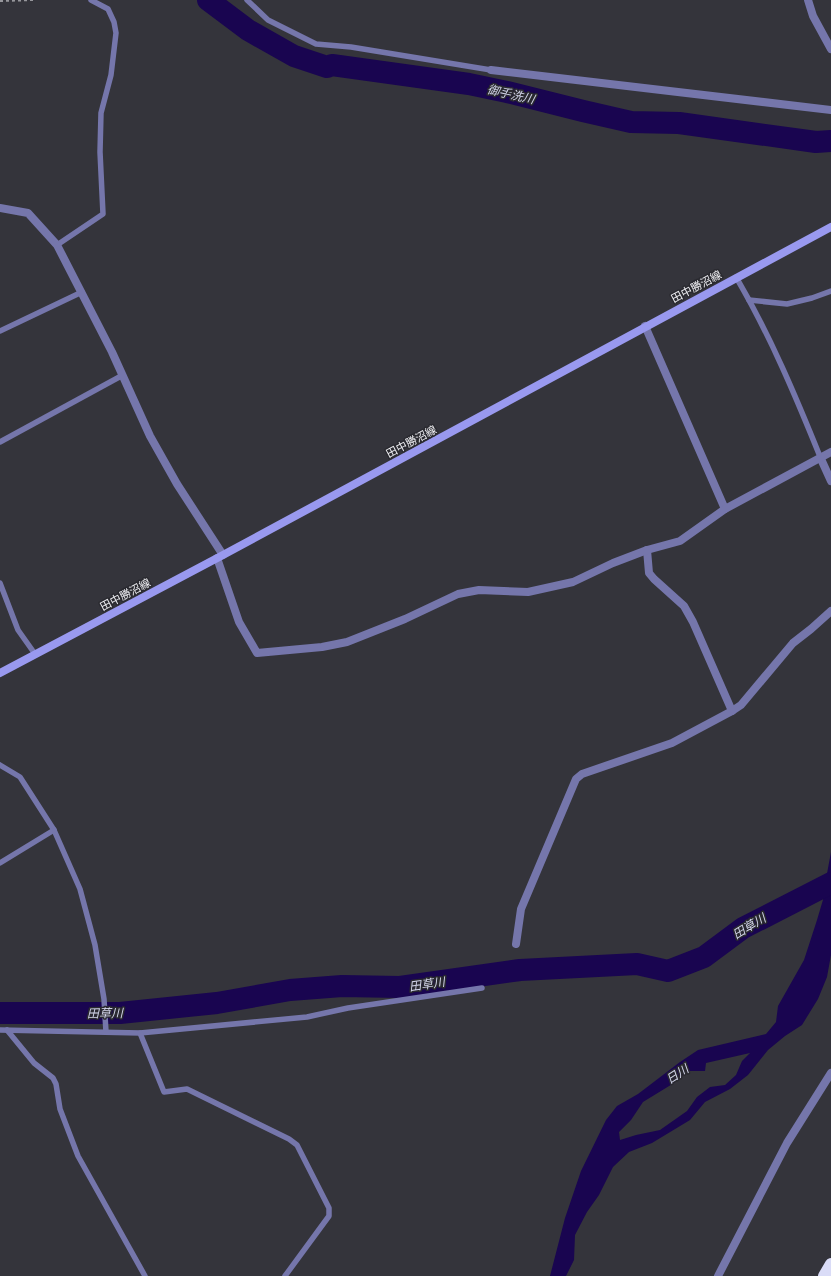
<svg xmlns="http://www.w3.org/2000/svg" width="831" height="1276" viewBox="0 0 831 1276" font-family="Lato,'Noto Sans JP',sans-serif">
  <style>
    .water { fill: #190550; fill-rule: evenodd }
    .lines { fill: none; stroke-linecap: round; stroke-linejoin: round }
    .river { stroke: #190550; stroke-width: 22 }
    .path { stroke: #97979c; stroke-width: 2; stroke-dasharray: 3 3; stroke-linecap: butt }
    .lane { stroke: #7576ab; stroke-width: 5.5 }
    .street { stroke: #7576ab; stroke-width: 8 }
    .secondary { stroke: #9999ef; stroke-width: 8 }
    .highway { stroke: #dadcf7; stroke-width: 12 }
    .labels { text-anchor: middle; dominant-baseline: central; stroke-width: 3; stroke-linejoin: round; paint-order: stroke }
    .street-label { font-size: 11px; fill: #f0f0f4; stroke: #2a2a30 }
    .water-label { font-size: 12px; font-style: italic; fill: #d4d6ec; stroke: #2a2a30 }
  </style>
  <rect width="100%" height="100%" fill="#34343b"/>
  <!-- water -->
  <path class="water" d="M 831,852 L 831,955 L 827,977 L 818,999 L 802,1025 L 785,1036 L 768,1050 L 748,1075 L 730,1089 L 705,1102 L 690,1120 L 652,1143 L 629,1152 L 613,1167 L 599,1195 L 587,1212 L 575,1235 L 574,1260 L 566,1276 L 550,1276 L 565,1218 L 581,1171 L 606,1120 L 617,1106 L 638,1094 L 680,1062 L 698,1050 L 766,1034 L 776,1022 L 778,1006 L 804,960 L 817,920 L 825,893 L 809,894 L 826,879 ZM 750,1053 L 742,1061 L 736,1075 L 725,1085 L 710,1087 L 697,1097 L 687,1111 L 660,1130 L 636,1135 L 620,1140 L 619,1132 L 631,1120 L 643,1102 L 674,1083 L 687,1071 L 705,1071 L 706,1063 Z"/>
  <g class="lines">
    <!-- river -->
    <g class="river">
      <polyline points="208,0 248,30 294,56 327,67 332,65 469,84 507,92 583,111 631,122 679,123 816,142 831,141"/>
      <polyline points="0,1013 120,1013 217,1003 290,990 342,986 400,987 520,970 637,964 668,971 704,957 743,928 831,883"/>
    </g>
    <!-- path -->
    <polyline class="path" points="0,1 34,0"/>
    <!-- lane -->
    <g class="lane">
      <polyline points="247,0 268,20 316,44 351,47 491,70"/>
      <polyline points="57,245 103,214 100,152 101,113 111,75 116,33 114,22 108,9 91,0"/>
      <path d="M 736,277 C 770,335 796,397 821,459"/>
      <polyline points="749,300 787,304 812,298 831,291"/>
      <polyline points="0,331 82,292"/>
      <polyline points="0,442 123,375"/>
      <polyline points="0,583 18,630 35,654"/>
      <polyline points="0,765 20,777 54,830 80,889 95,945 104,999 106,1032"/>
      <polyline points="0,863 54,830"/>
      <polyline points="0,1030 140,1033 307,1017 348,1008 482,988"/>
      <polyline points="7,1030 34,1063 53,1078 56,1084 60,1109 78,1156 145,1276"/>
      <polyline points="140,1033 164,1092 187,1089 289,1139 297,1145 329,1208 329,1216 285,1276"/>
    </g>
    <!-- street -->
    <g class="street">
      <polyline points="808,0 813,16 831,49"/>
      <polyline points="491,70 831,110"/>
      <polyline points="0,208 28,213 57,245 112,352 150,436 177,484 223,555"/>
      <polyline points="645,326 725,509"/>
      <polyline points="821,459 831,481"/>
      <polyline points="647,550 649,573 654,579 684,606 693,622 732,711"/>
      <polyline points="217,558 239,622 257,653 322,647 347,642 405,619 458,594 479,590 528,592 573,582 613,563 647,550 680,541 725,509 831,452"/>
      <polyline points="516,944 521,909 576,779 582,774 672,743 732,711 741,705 793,643 811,629 831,611"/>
      <polyline points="718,1276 787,1143 831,1073"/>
    </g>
    <!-- secondary -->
    <polyline class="secondary" points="0,673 223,555 831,227"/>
    <!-- highway -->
    <polyline class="highway" points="824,1276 831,1264"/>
  </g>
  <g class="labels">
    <!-- street labels -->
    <g class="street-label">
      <text transform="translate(696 286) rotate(-28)">田中勝沼線</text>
      <text transform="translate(411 441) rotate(-28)">田中勝沼線</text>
      <text transform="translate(125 594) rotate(-28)">田中勝沼線</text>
    </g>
    <!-- water labels -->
    <g class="water-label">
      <text transform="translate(511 94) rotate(13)">御手洗川</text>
      <text transform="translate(749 926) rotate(-31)">田草川</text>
      <text transform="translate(427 984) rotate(-8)">田草川</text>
      <text transform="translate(105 1013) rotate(-1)">田草川</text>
      <text transform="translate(677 1074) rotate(-33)">日川</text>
    </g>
  </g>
</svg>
